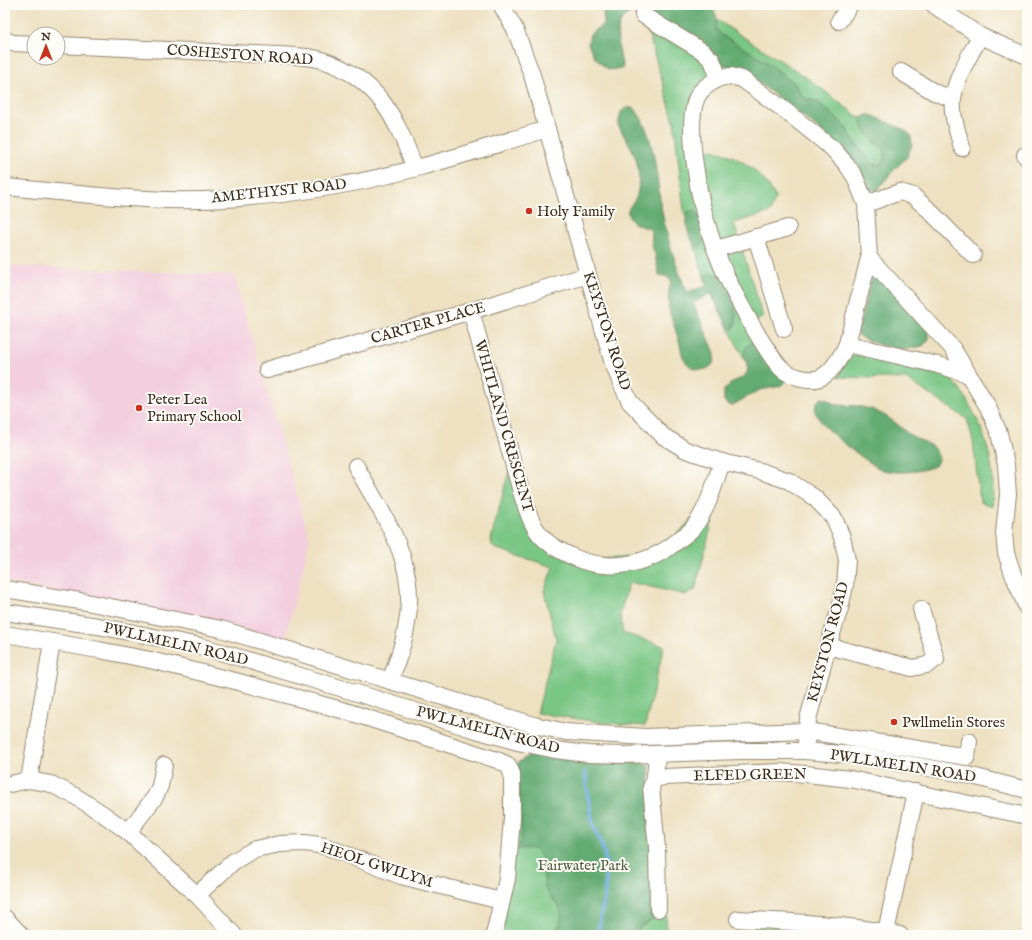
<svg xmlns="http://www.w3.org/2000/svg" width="1032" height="940" viewBox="0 0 1032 940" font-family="'IM FELL English',serif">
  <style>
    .built { fill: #f3cfde }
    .green { fill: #7ac685; stroke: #5a7852 }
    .forest { fill: #63ab72; stroke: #4f6a48 }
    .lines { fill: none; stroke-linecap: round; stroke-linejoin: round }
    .stream { stroke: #6baadd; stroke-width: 4 }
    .minor-casing { stroke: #948670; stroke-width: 18 }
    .minor { stroke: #fff; stroke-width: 16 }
    .poi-dot { fill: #c8321e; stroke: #fdfcf7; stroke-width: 1.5 }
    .labels { text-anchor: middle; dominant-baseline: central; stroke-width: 4; stroke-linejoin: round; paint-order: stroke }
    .street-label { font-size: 15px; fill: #3b2a1e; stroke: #fdfcf7 }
    .poi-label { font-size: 15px; fill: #3b2a1e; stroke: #fdfcf7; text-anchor: start }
    .park-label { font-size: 15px; fill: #516142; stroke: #fdfcf7 }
  </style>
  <rect width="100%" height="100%" fill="#fdfcf7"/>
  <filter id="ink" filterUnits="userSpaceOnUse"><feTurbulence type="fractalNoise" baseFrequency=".025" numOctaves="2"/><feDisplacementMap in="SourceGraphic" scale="8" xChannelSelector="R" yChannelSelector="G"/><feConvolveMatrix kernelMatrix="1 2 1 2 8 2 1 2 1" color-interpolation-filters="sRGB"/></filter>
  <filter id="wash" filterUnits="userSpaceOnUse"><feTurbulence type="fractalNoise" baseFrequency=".012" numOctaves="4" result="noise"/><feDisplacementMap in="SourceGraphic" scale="16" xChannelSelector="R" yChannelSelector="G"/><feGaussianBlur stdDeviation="0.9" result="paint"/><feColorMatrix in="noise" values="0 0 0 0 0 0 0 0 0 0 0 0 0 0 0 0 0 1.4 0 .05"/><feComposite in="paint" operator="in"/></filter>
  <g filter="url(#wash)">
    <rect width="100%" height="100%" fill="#eee1c1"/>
    <!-- built -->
    <polygon class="built" points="8,266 234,275 310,540 285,640 224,623 5,582 5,307"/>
    <!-- green -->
    <g class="green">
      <path d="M 643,15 L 744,74 L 703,88 L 694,147 C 731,151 757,164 776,198 L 770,212 L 734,223 L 763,317 L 752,324 L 764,346 L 748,366 L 707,286 L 684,212 L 674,122 Z"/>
      <path d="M 717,20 L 806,77 L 860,118 C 864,133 872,139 884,149 L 885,159 L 881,165 L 873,165 L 856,144 L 844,125 L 817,101 L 807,99 L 801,94 L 796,85 L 770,64 L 720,34 L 716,28 Z"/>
      <path d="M 854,355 L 859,355 L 948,377 C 960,386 963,393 970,406 C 988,437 996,471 992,507 L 980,502 L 973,441 L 967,419 L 906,379 L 838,377 L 847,359 Z"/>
      <polygon points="512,459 530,520 579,560 656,556 708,502 715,511 695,590 686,595 629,582 620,614 623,633 664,646 645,726 606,723 537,713 556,639 544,591 553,567 494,548 492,545 491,539"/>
      <path d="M 531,754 C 568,760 605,763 643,763 L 666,910 L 667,932 L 684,933 L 684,935 L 494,935 L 516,769 L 518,763 Z"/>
      <polygon points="749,925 875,935 743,935"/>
    </g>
    <!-- forest -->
    <g class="forest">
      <path d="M 599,5 L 708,5 C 717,12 718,18 716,28 L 720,34 L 770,64 L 796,85 L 801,94 L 806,99 L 817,101 L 844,125 L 856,144 L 873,165 L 881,165 L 885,159 L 884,149 C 872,140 864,133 860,118 L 867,115 L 871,115 L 903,129 L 911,135 L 912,145 L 907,157 L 894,170 L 877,190 L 870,190 L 857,163 L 804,117 L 752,78 L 711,56 L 642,10 C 608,14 618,45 623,68 L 608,70 L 595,58 L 588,44 L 590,34 L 604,24 L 603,11 Z"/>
      <path d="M 626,108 L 634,108 C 657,135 656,183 663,216 C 668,241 677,269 687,292 L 707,286 L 704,277 L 705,275 L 712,273 L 719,275 C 726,291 743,312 733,329 L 728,327 L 711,293 L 693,303 L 715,353 C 715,355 715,359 714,362 C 707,375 689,370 684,359 C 681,354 681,347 679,341 C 672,317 664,307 671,281 L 666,276 L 659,275 L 655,254 L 651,245 L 652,237 L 650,229 C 642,226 633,225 629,217 C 624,208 635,203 637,195 C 639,188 639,178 638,170 C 637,153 626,140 618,125 L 621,112 Z"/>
      <path d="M 695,210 C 701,221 711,238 699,248 C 688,242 685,224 688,212 Z"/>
      <polygon points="872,276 886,276 929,329 929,339 923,346 903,350 883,346 864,339 857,334"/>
      <path d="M 752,342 L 764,346 L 787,380 L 781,386 L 760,390 L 731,406 L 724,401 L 724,390 C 727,388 730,384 733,382 C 741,378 750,376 747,365 C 745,356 743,356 746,347 Z"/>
      <path d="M 821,398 L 828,400 L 836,405 L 858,406 L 871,409 L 884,415 L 896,423 L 907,433 L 933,447 L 939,458 L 935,466 C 921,472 899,474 883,470 C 873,467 831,434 823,425 C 820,421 818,416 815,412 L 816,403 Z"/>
      <path d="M 531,754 C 556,758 581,761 606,763 C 620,764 636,760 649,766 L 658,915 L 640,928 L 636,935 L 552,935 C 558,929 562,922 561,913 C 560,903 547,897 545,887 C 543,879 545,857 538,852 C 533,847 524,848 518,850 C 526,832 517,785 518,763 Z"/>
    </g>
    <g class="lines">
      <!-- stream -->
      <path class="stream" d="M 585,772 C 587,789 589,806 593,823 C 596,833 601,842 604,852 C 610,875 602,912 597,935"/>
    </g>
  </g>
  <g filter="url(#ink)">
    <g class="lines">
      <defs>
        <g id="minor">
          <polyline points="501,5 515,29 532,75 612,360 621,383 630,402 663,436 686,450 722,462 760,471 789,481 815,498 834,518 842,537 847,560 845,586 840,608 828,646 808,719 806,742"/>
          <polyline points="934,5 980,36 1027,56"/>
          <path d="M 643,15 L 702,51 L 712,60 L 719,78 C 709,84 698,90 695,103 C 686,132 700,204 710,234 C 720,267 736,297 753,327 C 761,340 769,355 780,367 C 788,376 811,383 822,377 C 834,370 841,356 847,344"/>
          <polyline points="839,21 850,5"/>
          <polyline points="5,40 13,43 34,44"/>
          <path d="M 58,45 L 279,55 C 293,56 308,56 322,60 C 379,79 395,117 415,168"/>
          <polyline points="901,72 934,92 953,99"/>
          <polyline points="719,78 731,76 742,79 787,112 833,149 847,165 855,177 866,204 869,258 847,344 938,365 968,374"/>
          <path d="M 962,148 C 958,132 951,115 953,99 C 956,76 970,56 980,36"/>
          <polyline points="1025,155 1027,158"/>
          <path d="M 5,187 C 52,191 99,197 147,199 C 207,203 277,196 336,186 C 408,174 477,150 547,129"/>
          <polyline points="866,204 900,192 913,196 928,209 973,255"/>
          <polyline points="756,237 784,329"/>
          <polyline points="716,249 788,228"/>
          <polyline points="869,258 953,349 988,407 999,433 1006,465 1008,494 1004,533 1006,553 1013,574 1027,608"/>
          <path d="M 471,311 L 522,495 C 527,510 531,524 541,536 C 549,545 560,551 571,556 C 608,574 651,565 681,538 C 685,535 690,532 693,528 C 708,509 714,485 722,462"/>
          <polyline points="267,370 471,311 588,275"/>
          <path d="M 356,466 C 385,520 420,563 406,629 C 403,647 396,664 390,681"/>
          <polyline points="5,589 86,602 221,629 534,725 566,732 646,737 807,731 967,757 969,741"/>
          <polyline points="5,612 98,626 200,646 354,692 476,730 518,742 555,750 588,754 623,755 741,751 804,751 855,755 964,774 1027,790"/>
          <polyline points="5,634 99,650 150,660 239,682 349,712 497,760 508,765 512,774 512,818 507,879 494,935"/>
          <polyline points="828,646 912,668 927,665 936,659 921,609"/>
          <path d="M 656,754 C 657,766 656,776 651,787 L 657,848 L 658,909"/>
          <polyline points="654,779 664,777 779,772 806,774 850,779 1027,816"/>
          <polyline points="29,780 52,642"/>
          <polyline points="5,785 29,780 51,784 75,796 103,814 128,832 197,895 234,935"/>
          <polyline points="128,832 155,797 160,786 164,765"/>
          <polyline points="197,895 234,861 255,849 280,844 305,843 325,846 401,876 501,901"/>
          <polyline points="5,918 21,935"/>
          <path d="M 738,919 C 792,922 847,924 900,935"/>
          <polyline points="886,932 916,792"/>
        </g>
      </defs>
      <!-- minor casing -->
      <use href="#minor" class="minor-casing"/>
      <!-- minor -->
      <use href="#minor" class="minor"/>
    </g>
  </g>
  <!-- markers -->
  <g class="poi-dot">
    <circle cx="529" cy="211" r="4"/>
    <circle cx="139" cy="408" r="4"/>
    <circle cx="894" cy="722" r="4"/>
  </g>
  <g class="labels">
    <!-- street labels -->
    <g class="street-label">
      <text transform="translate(240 55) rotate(4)">COSHESTON ROAD</text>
      <text transform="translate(279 191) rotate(-6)">AMETHYST ROAD</text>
      <text transform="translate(428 323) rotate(-16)">CARTER PLACE</text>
      <text transform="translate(607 331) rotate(72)">KEYSTON ROAD</text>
      <text transform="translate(504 426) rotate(74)">WHITLAND CRESCENT</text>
      <text transform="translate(828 642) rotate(-75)">KEYSTON ROAD</text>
      <text transform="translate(176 644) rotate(13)">PWLLMELIN ROAD</text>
      <text transform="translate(488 730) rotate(15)">PWLLMELIN ROAD</text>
      <text transform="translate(903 766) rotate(9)">PWLLMELIN ROAD</text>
      <text transform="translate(750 775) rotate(-1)">ELFED GREEN</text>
      <text transform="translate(377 865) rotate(18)">HEOL GWILYM</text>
    </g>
    <!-- poi labels -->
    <g class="poi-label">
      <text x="537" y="211">Holy Family</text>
      <text x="147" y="399">Peter Lea<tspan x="147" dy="17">Primary School</tspan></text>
      <text x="902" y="722">Pwllmelin Stores</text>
    </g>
    <!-- park labels -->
    <g class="park-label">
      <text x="583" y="865">Fairwater Park</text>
    </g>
  </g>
  <!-- margin -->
  <rect width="1032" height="940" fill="none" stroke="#fdfcf7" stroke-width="20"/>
  <!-- north arrow -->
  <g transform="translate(46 46)"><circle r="19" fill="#fdfcf7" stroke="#afa8a0"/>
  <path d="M0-3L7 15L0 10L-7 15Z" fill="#c8321e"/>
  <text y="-6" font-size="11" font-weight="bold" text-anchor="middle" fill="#3b2a1e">N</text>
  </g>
</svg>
